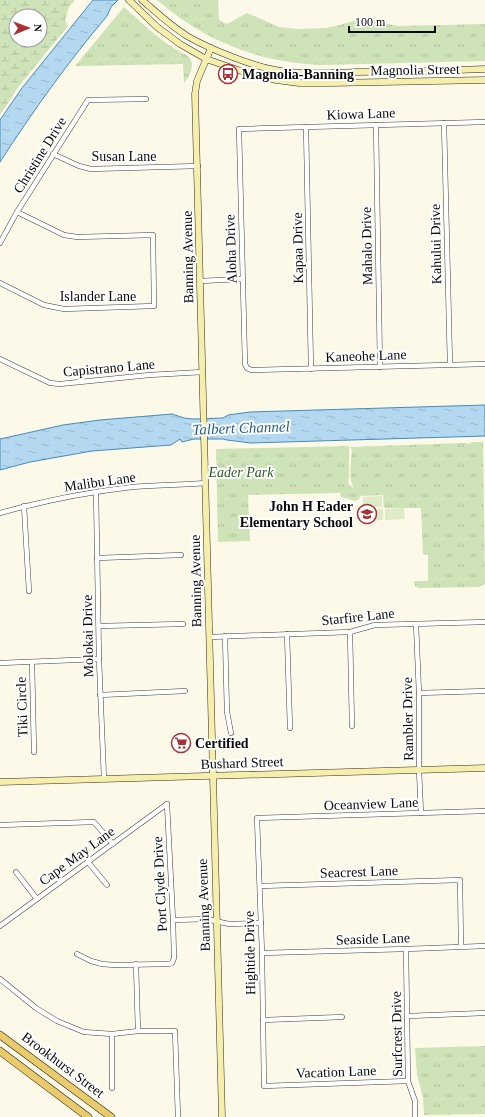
<svg xmlns="http://www.w3.org/2000/svg" width="485" height="1117" viewBox="0 0 485 1117" font-family="Georgia,serif">
  <style>
    .grass { fill: url(#grass-tufts) }
    .wetland { fill: url(#wetland-marsh); fill-rule: evenodd }
    .pitch { fill: #dfebc8 }
    .water { fill: url(#water-ripples); stroke: #428cbe }
    .lines { fill: none; stroke-linecap: round; stroke-linejoin: round }
    .street-casing { stroke: #3d3d3d; stroke-width: 5.5 }
    .secondary-casing { stroke: #2c2c2c; stroke-width: 7 }
    .primary-casing { stroke: #1b1b1b; stroke-width: 8 }
    .street { stroke: #fff; stroke-width: 4.5 }
    .secondary { stroke: #f6eeab; stroke-width: 6 }
    .primary { stroke: #eacb6c; stroke-width: 7 }
    .labels { text-anchor: middle; dominant-baseline: central; stroke-width: 4; stroke-linejoin: round; paint-order: stroke }
    .street-label { font-size: 14px; fill: #0a0a0a; stroke: #fff }
    .poi-label { font-size: 14px; font-weight: bold; fill: #0a0a0a; stroke: #fff; text-anchor: start }
    .park-label { font-size: 14px; font-style: italic; fill: #2e5a22; stroke: #fff }
    .water-label { font-size: 15px; font-style: italic; fill: #225e8d; stroke: #fff }
  </style>
  <defs>
    <pattern id="grass-tufts" width="24" height="20" patternUnits="userSpaceOnUse"><rect width="24" height="20" fill="#cee3b7"/><path d="M3 7l-1-3M5 7V3M7 7l1-3M15 17l-1-3M17 17v-4M19 17l1-3" fill="none" stroke="#b0c19c"/></pattern>
    <pattern id="wetland-marsh" width="20" height="14" patternUnits="userSpaceOnUse"><rect width="20" height="14" fill="#cee3b7"/><path d="M1 5h8M5 5V1M11 12h8M15 12V8" fill="none" stroke="#b0c19c"/></pattern>
    <pattern id="water-ripples" width="26" height="14" patternUnits="userSpaceOnUse"><rect width="26" height="14" fill="#b3d8ef"/><path d="M2 4q2-2 4 0t4 0M15 11q2-2 4 0t4 0" fill="none" stroke="#99b8cc"/></pattern>
  </defs>
  <rect width="100%" height="100%" fill="#fdf9e9"/>
  <!-- grass -->
  <g class="grass">
    <path d="M 157,0 L 218,0 L 219,20 L 227,24 L 247,13 L 279,27 L 298,29 L 326,28 L 340,25 L 362,18 L 397,26 L 485,24 L 485,61 L 322,65 C 257,62 206,42 157,0 Z"/>
    <path d="M 124,7 C 140,21 156,37 174,48 C 178,52 189,54 191,60 C 194,67 189,78 184,83 L 183,64 L 75,66 Z"/>
    <path d="M 471,442 L 483,442 L 485,584 L 479,587 L 419,588 L 415,586 L 414,581 L 428,581 L 428,555 L 423,554 L 421,508 L 384,508 L 383,495 L 360,496 L 359,499 L 356,501 L 341,497 L 340,493 L 341,492 L 338,493 L 248,495 L 250,541 L 218,542 L 216,449 L 349,446 L 349,477 L 348,484 L 354,488 C 348,479 351,462 352,450 L 350,447 L 464,443 L 471,444 Z"/>
    <polygon points="485,1046 485,1114 424,1115 423,1097 417,1075 415,1048"/>
  </g>
  <!-- wetland -->
  <path class="wetland" d="M 0,0 L 75,0 L 69,7 L 65,20 L 68,26 L 19,86 L 0,115 ZM 16,16 L 40,16 L 40,40 L 16,40 Z"/>
  <!-- pitch -->
  <g class="pitch">
    <polygon points="382,496 382,507 363,508 363,497"/>
    <polygon points="404,508 405,519 385,520 385,509"/>
    <polygon points="383,509 383,520 364,521 363,510"/>
  </g>
  <!-- water -->
  <g class="water">
    <path d="M 93,0 L 118,0 L 111,7 L 107,16 C 68,62 33,111 0,162 L 0,120 L 22,88 Z"/>
    <polygon points="485,405 485,436 251,443 227,440 223,439 194,439 182,442 180,439 171,445 92,451 30,462 0,470 0,439 63,425 100,420 172,414 184,418 193,419 223,418 228,415 250,412"/>
  </g>
  <g class="lines">
    <defs>
      <g id="street">
        <polyline points="485,122 239,129 245,364 247,368 251,370 485,364"/>
        <polyline points="444,123 450,364"/>
        <polyline points="376,125 380,367"/>
        <polyline points="306,127 311,369"/>
        <polyline points="53,154 79,166 91,169 198,166"/>
        <polyline points="0,243 17,212 88,100 146,99"/>
        <polyline points="200,281 242,279"/>
        <polyline points="0,283 44,305 64,309 154,306 153,235 77,237 64,235 17,212"/>
        <polyline points="0,359 50,383 60,384 149,375 203,372"/>
        <polyline points="96,492 99,659 104,779"/>
        <polyline points="24,506 29,591"/>
        <path d="M 0,513 C 43,501 88,492 132,487 C 156,485 181,485 206,483"/>
        <polyline points="97,558 181,555"/>
        <polyline points="416,624 419,693 419,770 421,813"/>
        <polyline points="99,626 183,624"/>
        <polyline points="350,632 352,726"/>
        <polyline points="287,634 290,728"/>
        <polyline points="225,636 227,712 231,733"/>
        <polyline points="210,637 350,632 375,625 485,622"/>
        <polyline points="32,662 34,752"/>
        <polyline points="0,663 99,659"/>
        <polyline points="419,693 485,691"/>
        <polyline points="100,695 185,691"/>
        <polyline points="0,825 94,822 113,844"/>
        <polyline points="88,862 107,885"/>
        <polyline points="16,872 37,899"/>
        <polyline points="260,886 460,880 461,946"/>
        <polyline points="173,920 206,919 229,924 261,923"/>
        <polyline points="0,926 167,804"/>
        <polyline points="406,949 408,1081 415,1101 415,1117"/>
        <polyline points="262,953 406,949 485,946"/>
        <polyline points="77,954 91,961 102,964 114,965 169,964 172,963 174,958 173,920 167,804"/>
        <polyline points="136,964 138,1031"/>
        <polyline points="0,979 36,1008 57,1021 84,1032 112,1034 138,1031 175,1031 178,1117"/>
        <polyline points="408,1016 485,1013"/>
        <polyline points="263,1020 342,1017"/>
        <polyline points="112,1034 112,1088"/>
        <polyline points="408,1081 264,1086 262,953 257,818 485,811"/>
      </g>
      <g id="secondary">
        <polyline points="129,0 157,27 180,44 206,59 247,73 276,80 299,83 331,83 485,80"/>
        <path d="M 142,0 C 156,12 171,26 187,36 C 210,49 249,65 275,70 C 302,75 330,73 357,72 C 400,72 442,71 485,69"/>
        <polyline points="211,48 197,81 195,94 222,1117"/>
        <polyline points="0,782 485,768"/>
      </g>
      <g id="primary">
        <polyline points="0,1035 111,1117"/>
        <polyline points="0,1051 88,1117"/>
      </g>
    </defs>
    <!-- street casing -->
    <use href="#street" class="street-casing"/>
    <!-- secondary casing -->
    <use href="#secondary" class="secondary-casing"/>
    <!-- primary casing -->
    <use href="#primary" class="primary-casing"/>
    <!-- street -->
    <use href="#street" class="street"/>
    <!-- secondary -->
    <use href="#secondary" class="secondary"/>
    <!-- primary -->
    <use href="#primary" class="primary"/>
  </g>
  <!-- icons -->
  <defs>
    <symbol id="bus-ring" viewBox="-11 -11 22 22"><circle r="9.5" fill="#fff" stroke="#aa3237" stroke-width="1.5"/><path d="M-5-6H5V4H4V6H2V4H-2V6H-4V4H-5ZM-3.5-4V0h7V-4ZM-3.5 1.2v1.5H-2V1.2ZM2 1.2v1.5H3.5V1.2Z" fill="#aa3237"/></symbol>
    <symbol id="school-ring" viewBox="-11 -11 22 22"><circle r="9.5" fill="#fff" stroke="#aa3237" stroke-width="1.5"/><path d="M0-5L7-2L0 1L-7-2ZM-4 1L0 2.5L4 1V4Q0 6-4 4Z" fill="#aa3237"/></symbol>
    <symbol id="supermarket-ring" viewBox="-11 -11 22 22"><circle r="9.5" fill="#fff" stroke="#aa3237" stroke-width="1.5"/><path d="M-6-5.5h2.5l.6 2H6L4.5 2H-2.5L-4.4-4H-6ZM-1.5 3.2a1.3 1.3 0 1 0 .1 0ZM3 3.2a1.3 1.3 0 1 0 .1 0Z" fill="#aa3237"/></symbol>
  </defs>
  <g fill-rule="evenodd">
    <use href="#bus-ring" x="217" y="63" width="22" height="22"/>
    <use href="#school-ring" x="356" y="503" width="22" height="22"/>
    <use href="#supermarket-ring" x="170" y="732" width="22" height="22"/>
  </g>
  <g class="labels">
    <!-- street labels -->
    <g class="street-label">
      <text transform="translate(415 70) rotate(-1)">Magnolia Street</text>
      <text transform="translate(361 114) rotate(-2)">Kiowa Lane</text>
      <text transform="translate(40 155) rotate(-58)">Christine Drive</text>
      <text x="124" y="156">Susan Lane</text>
      <text transform="translate(436 244) rotate(-91)">Kahului Drive</text>
      <text transform="translate(367 246) rotate(-91)">Mahalo Drive</text>
      <text transform="translate(298 248) rotate(-91)">Kapaa Drive</text>
      <text transform="translate(231 249) rotate(-92)">Aloha Drive</text>
      <text transform="translate(188 257) rotate(-91)">Banning Avenue</text>
      <text x="98" y="296">Islander Lane</text>
      <text transform="translate(366 356) rotate(-2)">Kaneohe Lane</text>
      <text transform="translate(109 368) rotate(-5)">Capistrano Lane</text>
      <text transform="translate(100 482) rotate(-8)">Malibu Lane</text>
      <text transform="translate(196 581) rotate(-91)">Banning Avenue</text>
      <text transform="translate(358 617) rotate(-6)">Starfire Lane</text>
      <text transform="translate(88 636) rotate(-91)">Molokai Drive</text>
      <text transform="translate(22 707) rotate(-92)">Tiki Circle</text>
      <text transform="translate(408 719) rotate(-91)">Rambler Drive</text>
      <text transform="translate(242 763) rotate(-2)">Bushard Street</text>
      <text transform="translate(371 804) rotate(-2)">Oceanview Lane</text>
      <text transform="translate(77 856) rotate(-36)">Cape May Lane</text>
      <text transform="translate(359 872) rotate(-2)">Seacrest Lane</text>
      <text transform="translate(160 884) rotate(-93)">Port Clyde Drive</text>
      <text transform="translate(204 905) rotate(-92)">Banning Avenue</text>
      <text transform="translate(373 939) rotate(-2)">Seaside Lane</text>
      <text transform="translate(250 953) rotate(-91)">Hightide Drive</text>
      <text transform="translate(397 1034) rotate(-91)">Surfcrest Drive</text>
      <text transform="translate(63 1065) rotate(37)">Brookhurst Street</text>
      <text transform="translate(336 1072) rotate(-2)">Vacation Lane</text>
    </g>
    <!-- poi labels -->
    <g class="poi-label">
      <text x="242" y="74">Magnolia-Banning</text>
      <text x="353" y="506" text-anchor="end">John H Eader<tspan x="353" dy="16">Elementary School</tspan></text>
      <text x="195" y="743">Certified</text>
    </g>
    <!-- park labels -->
    <g class="park-label">
      <text x="241" y="472">Eader Park</text>
    </g>
    <!-- water labels -->
    <g class="water-label">
      <text transform="translate(241 428) rotate(-2)">Talbert Channel</text>
    </g>
  </g>
  <!-- north arrow -->
  <g transform="translate(28 28) rotate(89)"><circle r="19" fill="#ffffff" stroke="#9d9d9d"/>
  <path d="M0-3L7 15L0 10L-7 15Z" fill="#aa3237"/>
  <text y="-6" font-size="11" font-weight="bold" text-anchor="middle" fill="#0a0a0a">N</text>
  </g>
  <!-- scale -->
  <path d="M349 26v6h86v-6" fill="none" stroke="#0a0a0a" stroke-width="2"/>
  <text x="355" y="26" font-size="12" fill="#0a0a0a" stroke="#ffffff" stroke-width="3" paint-order="stroke">100 m</text>
</svg>
